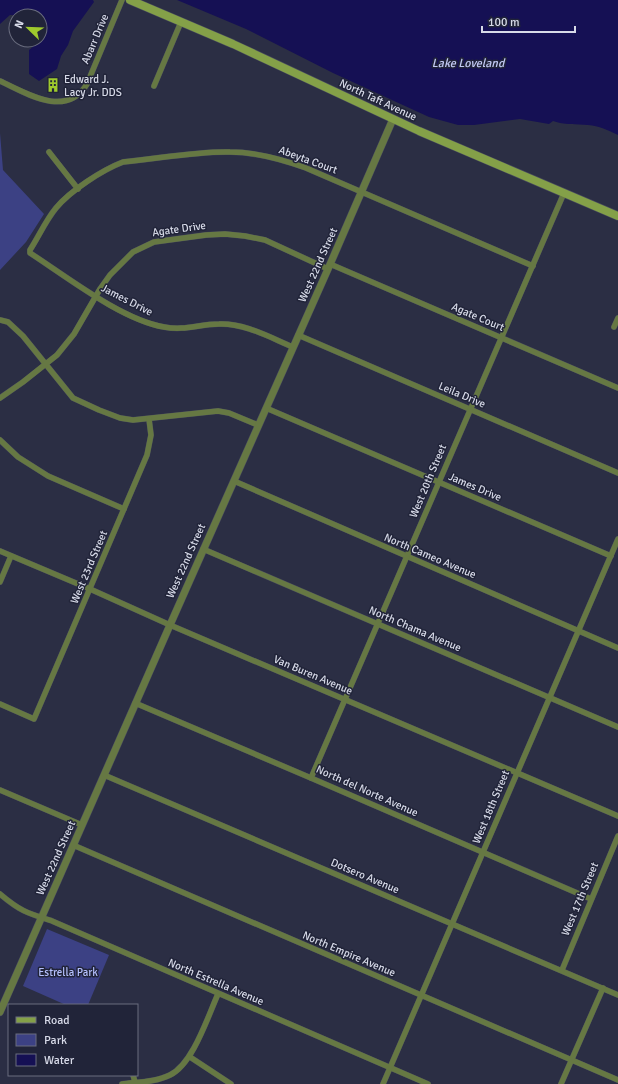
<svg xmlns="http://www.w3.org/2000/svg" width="618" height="1084" viewBox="0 0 618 1084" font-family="Signika,sans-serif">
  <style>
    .green { fill: #3c4184 }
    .water { fill: #151054 }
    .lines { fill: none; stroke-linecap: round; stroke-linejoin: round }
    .minor-casing { stroke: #474a5e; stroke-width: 6 }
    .tertiary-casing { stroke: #474a5e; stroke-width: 8 }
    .secondary-casing { stroke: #474a5e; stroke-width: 9 }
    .minor { stroke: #667843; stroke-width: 5.5 }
    .tertiary { stroke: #667843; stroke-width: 7 }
    .secondary { stroke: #84a048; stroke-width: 8 }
    .labels { text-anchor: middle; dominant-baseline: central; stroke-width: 3; stroke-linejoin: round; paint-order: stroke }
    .street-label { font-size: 11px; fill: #d7dae8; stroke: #212439 }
    .poi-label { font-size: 11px; fill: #d7dae8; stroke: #212439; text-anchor: start }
    .park-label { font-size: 11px; fill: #b5c0fe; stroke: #212439 }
    .water-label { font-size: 12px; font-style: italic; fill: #c4cbf5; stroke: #212439 }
  </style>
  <rect width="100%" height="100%" fill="#2b2e44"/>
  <!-- green -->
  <g class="green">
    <polygon points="0,133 3,170 44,214 26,242 0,270"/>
    <polygon points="47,929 109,955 88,1005 66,1005 23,986"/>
  </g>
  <!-- water -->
  <g class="water">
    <polygon points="0,0 93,0 94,2 73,31 68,45 61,56 57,69 39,81 29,74 29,50 45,37 47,24 40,19 40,16 10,15 0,24"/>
    <path d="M 177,0 L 618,0 L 618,135 C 608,130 599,126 588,125 C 576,124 564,125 553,121 L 549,124 L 520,119 L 474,125 L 458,125 L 429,117 L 333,73 L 246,29 Z"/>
  </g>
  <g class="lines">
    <defs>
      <g id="minor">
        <path d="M 0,81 C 26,93 66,119 87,84 L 122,0"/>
        <polyline points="154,86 181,22"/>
        <polyline points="49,152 78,189"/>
        <polyline points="330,264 618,388"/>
        <polyline points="0,320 8,322 23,336 73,398 99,410 120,418 133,420 218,411 229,413 258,425"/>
        <polyline points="614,327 618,318"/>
        <polyline points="298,335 618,473"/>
        <path d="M 293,347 C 269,337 245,323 219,324 C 199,324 185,331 164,327 C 122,320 67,277 30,253 L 30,250 C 39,236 46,220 56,208 C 70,191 102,170 123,162 C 158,159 195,151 230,152 C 256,152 281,159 306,168 L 533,266"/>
        <polyline points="0,398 23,382 57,355 74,334 100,289 110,275 133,252 154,242 206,235 225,234 245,236 265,240 328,269"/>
        <polyline points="266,408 611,556"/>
        <polyline points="0,440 18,457 48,476 124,509"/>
        <polyline points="234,481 618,648"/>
        <polyline points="203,549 618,727"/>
        <polyline points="0,551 90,589 170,625 618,816"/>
        <polyline points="0,582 11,556"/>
        <polyline points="135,703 311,778 591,899"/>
        <polyline points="0,704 34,719 147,455 151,435 149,419"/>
        <polyline points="104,775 618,995"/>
        <polyline points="311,778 564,193"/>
        <polyline points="0,790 82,825"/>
        <polyline points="73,845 618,1080"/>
        <path d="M 0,894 C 20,911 27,913 52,921 L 428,1084"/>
        <polyline points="562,970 618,836"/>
        <polyline points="190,1057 231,1084"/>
        <polyline points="133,1075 135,1082"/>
        <path d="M 122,1084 C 138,1082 156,1082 170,1075 C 193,1064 208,1016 218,994"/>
        <polyline points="383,1084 618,539"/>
        <polyline points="561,1084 603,988"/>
      </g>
      <polyline id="tertiary" points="0,1012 170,625 328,269 393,119"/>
      <polyline id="secondary" points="130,0 233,44 419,131 618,216"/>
    </defs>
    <!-- minor casing -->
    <use href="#minor" class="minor-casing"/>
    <!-- tertiary casing -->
    <use href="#tertiary" class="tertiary-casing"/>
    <!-- secondary casing -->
    <use href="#secondary" class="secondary-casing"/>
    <!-- minor -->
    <use href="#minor" class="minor"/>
    <!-- tertiary -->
    <use href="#tertiary" class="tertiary"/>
    <!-- secondary -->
    <use href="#secondary" class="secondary"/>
  </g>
  <!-- icons -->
  <defs>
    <symbol id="building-bare" viewBox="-9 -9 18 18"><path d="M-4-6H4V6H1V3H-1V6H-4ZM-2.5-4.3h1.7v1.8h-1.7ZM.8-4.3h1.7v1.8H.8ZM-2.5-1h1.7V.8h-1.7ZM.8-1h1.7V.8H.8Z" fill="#9fca2d" stroke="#212439" stroke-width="2.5" paint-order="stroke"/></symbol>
  </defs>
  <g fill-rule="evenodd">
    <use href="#building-bare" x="43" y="75" width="20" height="20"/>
  </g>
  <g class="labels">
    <!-- street labels -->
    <g class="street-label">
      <text transform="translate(95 39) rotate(-67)">Abarr Drive</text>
      <text transform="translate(378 100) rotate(25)">North Taft Avenue</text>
      <text transform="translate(308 160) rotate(20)">Abeyta Court</text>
      <text transform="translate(179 229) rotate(-8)">Agate Drive</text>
      <text transform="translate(318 265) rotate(-66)">West 22nd Street</text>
      <text transform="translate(127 300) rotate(27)">James Drive</text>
      <text transform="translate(478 317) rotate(23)">Agate Court</text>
      <text transform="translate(462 395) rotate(23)">Leila Drive</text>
      <text transform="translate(428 481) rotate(-67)">West 20th Street</text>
      <text transform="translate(475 487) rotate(23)">James Drive</text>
      <text transform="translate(430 556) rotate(23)">North Cameo Avenue</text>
      <text transform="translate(186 561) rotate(-66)">West 22nd Street</text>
      <text transform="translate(89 567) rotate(-67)">West 23rd Street</text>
      <text transform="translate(415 629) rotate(23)">North Chama Avenue</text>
      <text transform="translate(313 675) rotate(23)">Van Buren Avenue</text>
      <text transform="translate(367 791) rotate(24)">North del Norte Avenue</text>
      <text transform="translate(491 807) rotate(-67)">West 18th Street</text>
      <text transform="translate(56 858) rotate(-66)">West 22nd Street</text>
      <text transform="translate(365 876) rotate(23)">Dotsero Avenue</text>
      <text transform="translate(580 899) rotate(-67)">West 17th Street</text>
      <text transform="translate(349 954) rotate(23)">North Empire Avenue</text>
      <text transform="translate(216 982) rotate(23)">North Estrella Avenue</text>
    </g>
    <!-- poi labels -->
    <g class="poi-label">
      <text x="64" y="79">Edward J.<tspan x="64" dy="13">Lacy Jr. DDS</tspan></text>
    </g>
    <!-- park labels -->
    <g class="park-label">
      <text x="68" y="972">Estrella Park</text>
    </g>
    <!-- water labels -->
    <g class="water-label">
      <text x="468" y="63">Lake Loveland</text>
    </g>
  </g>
  <!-- legend -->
  <rect x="8" y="1004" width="130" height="72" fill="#212439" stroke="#6a6d7f"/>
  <rect x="16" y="1017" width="20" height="6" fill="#84a048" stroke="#6a6d7f"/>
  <text x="44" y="1024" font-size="12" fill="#d7dae8">Road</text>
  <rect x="16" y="1034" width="20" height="12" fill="#3c4184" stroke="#6a6d7f"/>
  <text x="44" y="1044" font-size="12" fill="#d7dae8">Park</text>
  <rect x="16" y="1054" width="20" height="12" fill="#151054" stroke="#6a6d7f"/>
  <text x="44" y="1064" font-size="12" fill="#d7dae8">Water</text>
  <!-- north arrow -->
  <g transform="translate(28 28) rotate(293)"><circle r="19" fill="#212439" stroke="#6a6d7f"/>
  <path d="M0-3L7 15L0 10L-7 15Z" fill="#9fca2d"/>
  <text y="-6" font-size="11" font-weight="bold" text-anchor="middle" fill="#d7dae8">N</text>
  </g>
  <!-- scale -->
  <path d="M482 26v6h93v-6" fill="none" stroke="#d7dae8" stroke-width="2"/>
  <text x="488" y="26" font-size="12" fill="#d7dae8" stroke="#212439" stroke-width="3" paint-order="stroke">100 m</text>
</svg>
